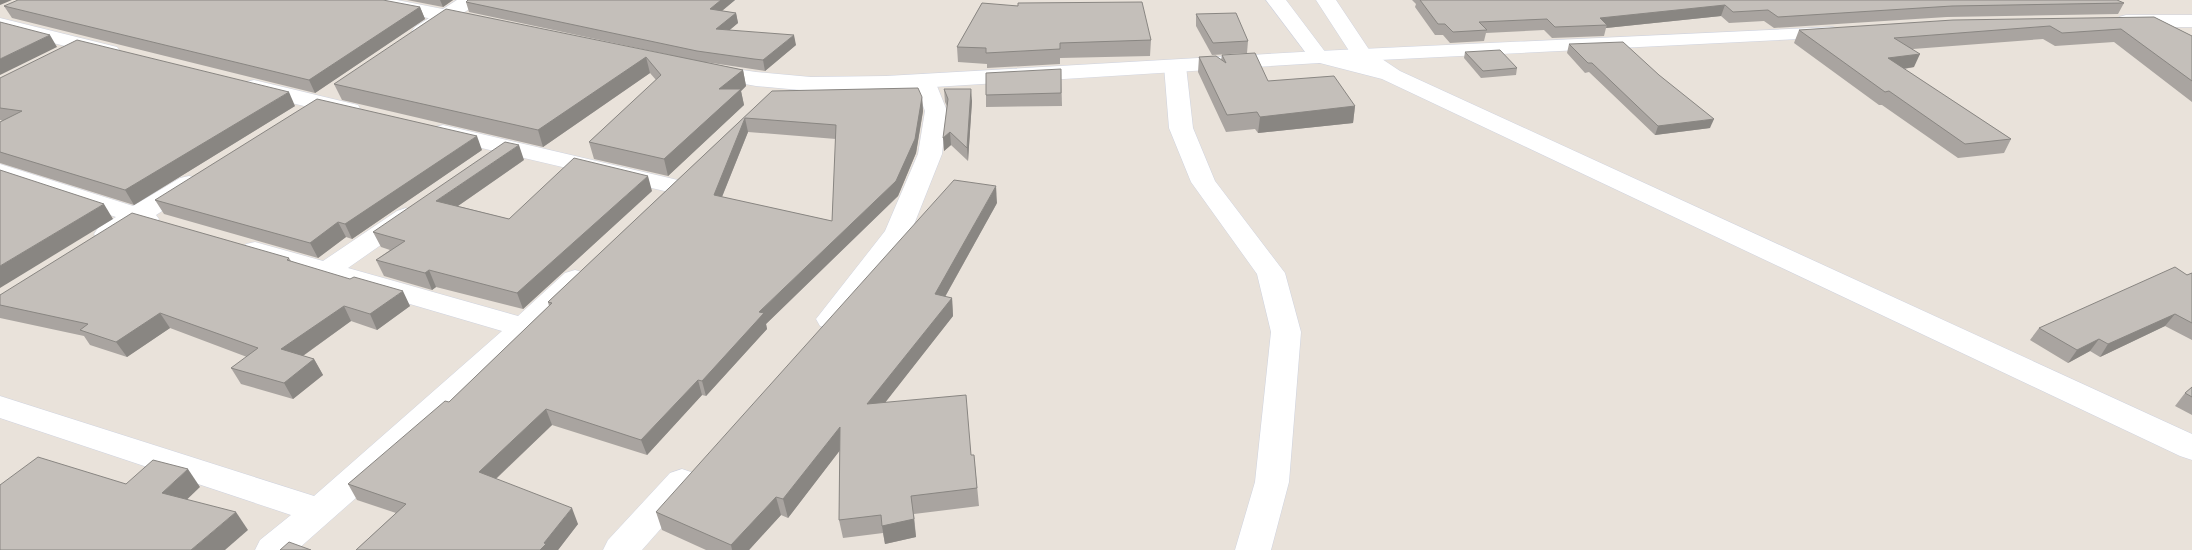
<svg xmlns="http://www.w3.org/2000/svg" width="2192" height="550" viewBox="0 0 2192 550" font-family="Overpass,sans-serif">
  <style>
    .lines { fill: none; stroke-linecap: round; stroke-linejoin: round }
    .street-casing { stroke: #cfd3df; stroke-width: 1 }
    .secondary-casing { stroke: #cfd3df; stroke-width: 1 }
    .street { fill: #fff; fill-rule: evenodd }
    .secondary { fill: #fff; fill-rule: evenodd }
    .wall { fill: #a9a4a0; fill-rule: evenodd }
    .shaded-wall { fill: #898682 }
    .building { fill: #c4bfba; stroke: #898682; fill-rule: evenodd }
  </style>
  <rect width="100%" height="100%" fill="#e9e2da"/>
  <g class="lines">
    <defs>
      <g id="street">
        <polygon points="457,0 480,0 477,4 429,35 422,37 415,35 412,31 415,27"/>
        <polygon points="1266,0 1286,0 1326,53 1355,60 1316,0 1336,0 1370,51 1400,71 2192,434 2192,460 2180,456 1382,79 1312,61"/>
        <polygon points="0,18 117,47 120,51 117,55 110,57 0,30"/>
        <polygon points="1175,60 1183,61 1186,66 1193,128 1215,181 1285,273 1301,332 1289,482 1271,550 1235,550 1255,482 1271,332 1257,274 1191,182 1169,128 1164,66 1167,61"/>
        <polygon points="925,74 933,76 947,111 942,154 911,232 862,300 840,326 830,328 820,326 816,319 885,231 918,154 925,111 914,81 917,76"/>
        <polygon points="254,80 358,105 361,110 358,115 350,117 246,92 243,87 246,82"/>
        <polygon points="443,125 682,181 685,186 682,191 673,193 435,137 431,132 435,127"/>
        <path d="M 0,164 L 133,206 L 180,178 L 189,176 L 198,178 L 201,183 L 198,188 L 156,215 L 159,219 L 155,224 L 146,227 L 139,225 C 125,234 115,244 98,240 L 94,234 L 98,228 L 116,217 L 0,179 Z"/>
        <polygon points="406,208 415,211 419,216 415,221 348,268 518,316 565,273 575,270 585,273 589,279 585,285 400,459 297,550 255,550 260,540 291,515 0,418 0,396 314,496 502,331 246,256 242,250 246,244 255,242 323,261 397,211"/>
        <polygon points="682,469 694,473 699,482 694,491 642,550 603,550 608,540 670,473"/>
      </g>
      <g id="secondary">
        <polygon points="358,0 397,0 473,15 480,17 483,21 480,25 473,27 368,6 361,4"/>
        <polygon points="2126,15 2192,15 2192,27 2126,27 2119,25 2116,21 2119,17"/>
        <polygon points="1833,27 1840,29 1843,33 1840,37 1319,63 886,90 811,91 756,86 701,76 698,71 701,66 709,65 756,72 811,77 886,76 1319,51"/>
      </g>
    </defs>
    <!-- street casing -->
    <use href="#street" class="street-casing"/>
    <!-- secondary casing -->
    <use href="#secondary" class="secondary-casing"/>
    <!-- street -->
    <use href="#street" class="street"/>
    <!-- secondary -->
    <use href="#secondary" class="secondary"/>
  </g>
  <!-- wall -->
  <g class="wall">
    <polygon points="407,0 453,0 443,7"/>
    <polygon points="468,0 735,0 722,11 736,13 738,23 729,30 796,45 765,71 705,62 743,70 746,86 741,91 744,105 668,176 594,159 589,142 656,80 650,73 543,147 342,100 334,84 670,55 469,12 466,2"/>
    <polygon points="1412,0 2117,0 2124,3 2118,14 1947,17 1774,28 1764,21 1729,23 1721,16 1606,28 1604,36 1552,38 1544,30 1486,33 1484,41 1450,43 1443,35 1435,35 1415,7 1416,4"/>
    <polygon points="982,3 1151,40 1150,56 1060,58 1060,64 987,68 987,64 958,62 957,47"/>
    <polygon points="4,6 420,7 425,19 315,93 12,18"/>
    <polygon points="1196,14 1248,41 1247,53 1212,55 1196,26"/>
    <polygon points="2154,17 2192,36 2192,102 2114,42 2055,46 2043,39 1913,49 1914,67 1904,69 2011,139 2004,153 1958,158 1882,105 1879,105 1794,43 1799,30"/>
    <polygon points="1569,44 1710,128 1655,135 1589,72 1585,73 1567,53"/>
    <polygon points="1465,52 1517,68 1516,75 1481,78 1464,58"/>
    <polygon points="1222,55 1268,81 1355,106 1353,123 1258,133 1255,129 1226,132 1198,72 1199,57 1221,60"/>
    <polygon points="1061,69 1062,106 986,107 986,95"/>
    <polygon points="0,78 295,106 134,205 0,163 0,122 2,120 0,120"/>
    <polygon points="944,89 972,101 968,161 951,145 944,151 947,106 945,102"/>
    <path d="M 772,91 L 922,97 L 923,111 L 916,153 L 898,196 L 766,324 L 767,329 L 706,396 L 702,395 L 647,455 L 552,425 L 496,479 L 578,524 L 558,550 L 356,550 L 396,513 L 357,500 L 348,484 L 449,402 L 549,306 L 548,302 ZM 748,132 L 836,139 L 832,221 L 722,197 Z"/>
    <polygon points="482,150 352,239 346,237 318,258 164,214 155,200"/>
    <polygon points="524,160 458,206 509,219 652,191 523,309 436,287 432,290 384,276 376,260 390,250 381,247 373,232"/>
    <polygon points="997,203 945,297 952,298 953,316 885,402 971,455 974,455 979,506 914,514 916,537 885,544 883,533 843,538 839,520 840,450 788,518 781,515 749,550 706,550 662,530 656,512"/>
    <polygon points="289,258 291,261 410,306 377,330 351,321 303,356 314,359 323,375 293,399 241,384 231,368 247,357 170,328 127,357 90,345 84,336 0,318 0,305"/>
    <polygon points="2192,273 2192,340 2165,326 2100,357 2090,351 2068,363 2030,340 2039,328"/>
    <polygon points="2192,387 2192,415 2175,406 2185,393"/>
  </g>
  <!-- shaded-wall -->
  <g class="shaded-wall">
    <polygon points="0,0 12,0 0,5"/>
    <polygon points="440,0 453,0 443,7"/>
    <polygon points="721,0 735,0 712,19 710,9"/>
    <polygon points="1725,5 1721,16 1606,28 1607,25 1600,18"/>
    <polygon points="420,7 425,19 315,93 309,80"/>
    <polygon points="736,13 738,23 718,40 716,29"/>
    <polygon points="50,35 57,47 0,75 0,59"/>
    <polygon points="794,35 796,45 765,71 763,60"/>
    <polygon points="1920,54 1914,67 1882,72 1888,58"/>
    <polygon points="646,57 650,73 543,147 538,130"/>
    <polygon points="743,70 746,86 741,91 744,105 668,176 664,159 719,89"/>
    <polygon points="971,89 972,101 968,161 967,148"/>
    <polygon points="289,92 295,106 134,205 125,190"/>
    <polygon points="922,97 923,111 916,153 898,196 766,324 767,329 706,396 702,381 759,312 896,181"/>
    <polygon points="1355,106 1353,123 1258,133 1260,117"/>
    <polygon points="745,118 748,132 717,209 714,195"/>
    <polygon points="1714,119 1710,128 1655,135 1658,126"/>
    <polygon points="950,132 951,145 944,151 943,138"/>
    <polygon points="477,136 482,150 352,239 345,224"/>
    <polygon points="519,145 524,160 442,217 436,201"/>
    <polygon points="648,176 652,191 523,309 517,293"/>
    <polygon points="996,186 997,203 937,311 935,294"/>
    <polygon points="104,204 113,219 0,288 0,266"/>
    <polygon points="338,222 346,237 318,258 310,243"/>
    <polygon points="429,270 436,287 432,290 425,273"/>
    <polygon points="403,291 410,306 377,330 370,314"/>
    <polygon points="952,298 953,316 870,422 867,404"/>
    <polygon points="344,306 351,321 290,365 281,349"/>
    <polygon points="160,313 170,328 127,357 116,342"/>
    <polygon points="2175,314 2165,326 2100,357 2108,344"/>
    <polygon points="2099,339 2090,351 2068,363 2077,350"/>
    <polygon points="314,359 323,375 293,399 284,383"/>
    <polygon points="698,380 702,395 647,455 641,440"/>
    <polygon points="546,409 552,425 486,488 479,472"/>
    <polygon points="840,427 844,445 788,518 783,499"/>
    <polygon points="188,469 200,487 175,511 162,493"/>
    <polygon points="911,496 916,537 885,544 882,526"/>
    <polygon points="776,497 781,515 749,550 732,550 731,545"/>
    <polygon points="572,508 578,524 558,550 540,550 544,543"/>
    <polygon points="236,512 248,530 225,550 191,550"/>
  </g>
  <!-- building -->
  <g class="building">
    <polygon points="18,0 383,0 420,7 309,80 4,6"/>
    <polygon points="468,0 721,0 710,9 736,13 716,29 794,35 763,60 754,59 697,51 466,2"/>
    <polygon points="1420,0 2117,0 2124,3 1952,6 1778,17 1768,10 1733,12 1725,5 1600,18 1607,25 1555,27 1547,19 1479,22 1487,30 1453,32 1445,24 1438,24"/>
    <polygon points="1142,2 1151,40 1060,43 1060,49 986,53 986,48 957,47 982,3 1018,6 1018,3"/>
    <polygon points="446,9 743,70 719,89 741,89 664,159 589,142 661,75 646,57 538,130 334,84"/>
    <polygon points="1236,13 1248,41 1213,43 1196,14"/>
    <polygon points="2154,17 2192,36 2192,81 2121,29 2062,33 2050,26 1894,38 1920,54 1888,58 2011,139 1965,144 1889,91 1885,92 1799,30 1953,20"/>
    <polygon points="0,22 50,35 0,59"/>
    <polygon points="77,40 289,92 125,190 0,152 0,122 22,111 0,108 0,78"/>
    <polygon points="1623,42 1659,75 1714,119 1658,126 1592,63 1588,63 1569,44"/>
    <polygon points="1500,50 1517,68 1483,71 1465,52"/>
    <polygon points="1255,53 1268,81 1334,76 1355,106 1260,117 1257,112 1227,115 1199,57 1216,56 1226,63 1222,55"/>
    <polygon points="1061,69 1061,93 986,95 986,73"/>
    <path d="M 918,88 L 922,97 L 915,139 L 896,181 L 759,312 L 764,313 L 702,381 L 698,380 L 641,440 L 546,409 L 479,472 L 572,508 L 544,543 L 546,544 L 540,550 L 356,550 L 406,504 L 348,484 L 445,401 L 449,402 L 552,303 L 548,302 L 772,91 ZM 745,118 L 836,125 L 832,221 L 714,195 Z"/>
    <polygon points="944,89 971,89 967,148 950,132 943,138 948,99"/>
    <polygon points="317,99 477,136 345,224 338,222 310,243 155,200"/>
    <polygon points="505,142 519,145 436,201 509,219 574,158 648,176 517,293 429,270 425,273 376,260 405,241 373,232"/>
    <polygon points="0,170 104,204 0,266"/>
    <polygon points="954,180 996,186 935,294 952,298 867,404 966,395 971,455 974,455 977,488 911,496 914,519 882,526 881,515 839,520 840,427 783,499 776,497 731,545 656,512"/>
    <polygon points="132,213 289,258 287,260 350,279 354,277 403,291 370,314 344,306 281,349 314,359 284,383 231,368 258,348 160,313 116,342 80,330 88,324 0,305 0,295"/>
    <polygon points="2175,267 2187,275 2192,273 2192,323 2175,314 2108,344 2099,339 2077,350 2039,328"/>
    <polygon points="2192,387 2192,397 2185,393"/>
    <polygon points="38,457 126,484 153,460 188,469 162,493 236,512 191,550 0,550 0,485"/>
    <polygon points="289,542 311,550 280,550"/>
  </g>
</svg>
